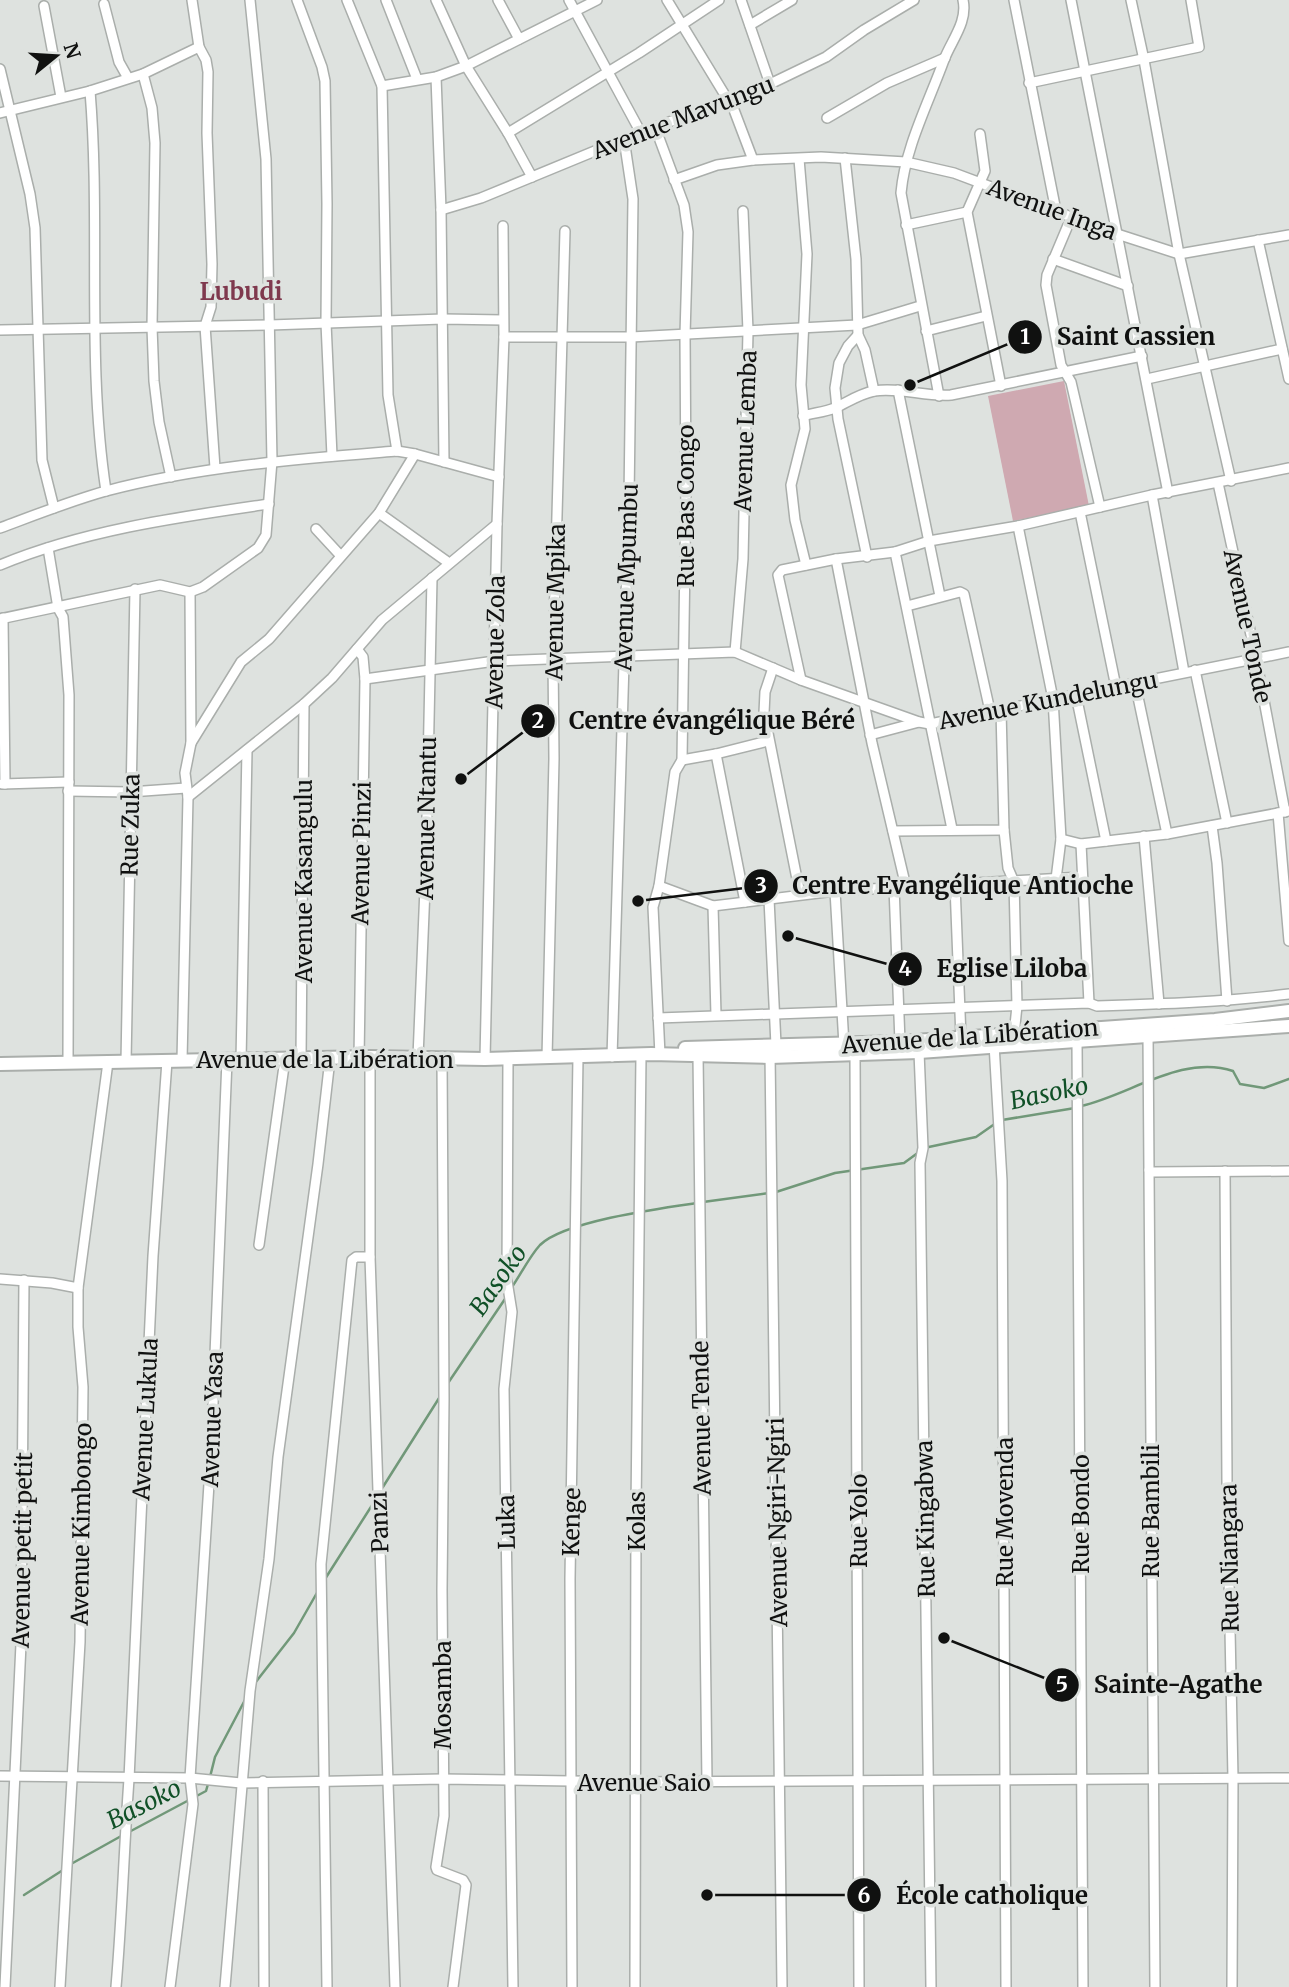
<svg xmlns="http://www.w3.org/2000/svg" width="1289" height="1987" viewBox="0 0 1289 1987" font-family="Merriweather,serif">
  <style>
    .green { fill: #cfa9b1 }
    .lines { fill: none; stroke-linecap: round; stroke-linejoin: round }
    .stream { stroke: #719879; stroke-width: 2.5 }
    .minor-casing { stroke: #aaaeab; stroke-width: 12 }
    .highway-casing { stroke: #aaaeab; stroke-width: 16 }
    .minor { stroke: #fff; stroke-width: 9 }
    .highway { stroke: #fff; stroke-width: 12 }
    .labels { text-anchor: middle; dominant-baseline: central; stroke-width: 7; stroke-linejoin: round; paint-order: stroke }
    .street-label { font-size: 23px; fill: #101110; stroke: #dee2df }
    .neighbourhood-label { font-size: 24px; font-weight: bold; fill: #7f394e; stroke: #dee2df }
    .water-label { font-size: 24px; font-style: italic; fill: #105027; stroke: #dee2df }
    .leader { fill: none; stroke: #101110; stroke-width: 2.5 }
    .callout-dot { fill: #101110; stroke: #dee2df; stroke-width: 2.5 }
    .mark-label { font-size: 21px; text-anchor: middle; font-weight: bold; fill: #fff }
    .callout-label { font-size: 24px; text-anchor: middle; font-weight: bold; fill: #101110; stroke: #dee2df; stroke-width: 7; stroke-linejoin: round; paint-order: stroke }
  </style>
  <rect width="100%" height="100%" fill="#dee2df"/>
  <!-- green -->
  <polygon class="green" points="1064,381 1089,506 1013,521 988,396"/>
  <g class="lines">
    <!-- stream -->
    <g class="stream">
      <path d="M 1081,1106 C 1130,1095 1182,1054 1233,1071 L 1240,1084 L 1264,1088 L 1289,1079"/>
      <polyline points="1002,1120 1075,1108"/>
      <polyline points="924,1148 976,1137 996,1123"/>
      <polyline points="776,1192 835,1173 904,1163 919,1152"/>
      <polyline points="703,1202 769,1193"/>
      <path d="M 510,1290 C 520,1276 529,1257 540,1245 C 564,1221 662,1208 697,1203"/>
      <polyline points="446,1386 507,1296"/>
      <polyline points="381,1490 441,1395"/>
      <polyline points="325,1579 376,1499"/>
      <polyline points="255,1683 294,1633 318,1591"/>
      <polyline points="210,1777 215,1757 246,1698"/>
      <polyline points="129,1832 206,1791 208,1784"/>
      <polyline points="71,1864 123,1835"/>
      <polyline points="24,1895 63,1870"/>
    </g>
    <defs>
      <g id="minor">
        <polyline points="192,0 199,47 206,60 208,72 207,133 212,264 211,307 205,326 215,468"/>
        <polyline points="297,0 322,67 325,81 327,204 326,323 332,456"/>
        <polyline points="347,0 382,86 388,395 397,451"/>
        <polyline points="386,0 417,79"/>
        <polyline points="436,0 466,66 508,133 532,177"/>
        <polyline points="498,0 519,39"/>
        <polyline points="569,0 641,133"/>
        <polyline points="667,0 734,110 753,160"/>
        <polyline points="741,0 770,84"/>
        <polyline points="1014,0 1056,211"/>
        <polyline points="1071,0 1168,493"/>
        <polyline points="1131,0 1144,60 1179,254 1231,481"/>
        <polyline points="104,4 119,62 128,78"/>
        <polyline points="44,6 61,97"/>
        <polyline points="750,25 792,0"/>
        <polyline points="0,69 30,194 35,228 42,460 54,508"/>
        <polyline points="143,74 152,108 155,143 152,327 154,381 159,422 171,477"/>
        <polyline points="436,77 441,210 444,462"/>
        <polyline points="1029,83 1199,47 1191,0"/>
        <polyline points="382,86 436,77 466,66 597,0"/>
        <path d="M 90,91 C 101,224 86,359 106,491"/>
        <polyline points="0,113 90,91 143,74 199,47"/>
        <polyline points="827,118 887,83 945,58"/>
        <polyline points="655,127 684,205 688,232 685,335 686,491 682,760 675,772 659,886 653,907 660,1055"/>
        <polyline points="508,133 639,53 719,0"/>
        <polyline points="980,134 985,171 967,212 1001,386"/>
        <polyline points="845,158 856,259 858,335 865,350 874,391"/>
        <polyline points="799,159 807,254 801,385 805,429 791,485 795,520 806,565"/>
        <polyline points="674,180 717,165 753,160 821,157 906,162 954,173 1114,233 1179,254 1289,235"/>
        <polyline points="441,210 481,198 624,139 770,84 826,57 864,30 914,0"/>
        <polyline points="1071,218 1047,275 1046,285 1061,365 1071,382 1100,507"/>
        <polyline points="906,225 967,212"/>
        <polyline points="1258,240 1289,379"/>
        <polyline points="1053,259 1128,286"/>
        <polyline points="0,330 270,325 443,319 503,320"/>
        <polyline points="926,331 986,316"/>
        <polyline points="858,335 848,346 839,363 835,388 838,419 867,557"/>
        <polyline points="504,337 631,337 857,325 920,306"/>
        <polyline points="1147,379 1282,349"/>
        <polyline points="898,390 940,596"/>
        <path d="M 939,396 L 901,193 C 905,148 928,104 944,60 C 951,41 968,22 963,0"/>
        <path d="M 803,416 C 813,413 825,412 835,408 C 848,402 859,394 874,391 C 900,387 925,397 951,395 L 1142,356"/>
        <polyline points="1218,483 1256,658 1285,812"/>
        <polyline points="1152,495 1184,672"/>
        <polyline points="1080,512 1116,687"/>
        <polyline points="379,513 449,563"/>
        <polyline points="1018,526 1053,699 1061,839 1056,879"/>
        <path d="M 0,528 C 35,515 70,501 106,491 C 201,466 299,459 397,451 L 415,454 L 499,477"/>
        <polyline points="316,529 340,555"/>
        <polyline points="48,548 58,608 63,617 69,695 68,1063"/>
        <polyline points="895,552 952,829"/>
        <polyline points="836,559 872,743 906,887"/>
        <path d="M 0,565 C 84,530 179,517 269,504"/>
        <polyline points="907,606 960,592 964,594 990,711"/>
        <polyline points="3,618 5,784"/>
        <polyline points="0,619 160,585 190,592 203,587 258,548 266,535 272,461 266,159 250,0"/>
        <polyline points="357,649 363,657 365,679 359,1058"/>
        <polyline points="735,652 743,559 748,331 743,211"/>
        <polyline points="773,668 765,692 764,713 800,894"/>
        <polyline points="1195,670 1227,823"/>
        <polyline points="365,679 495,661 735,652 801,680 919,722 930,724 1289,652"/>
        <polyline points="801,680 778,575 782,570 836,559 895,552 929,541 1018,526 1152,495 1289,468"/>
        <polyline points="1135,683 1167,834"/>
        <polyline points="1076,695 1106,841"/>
        <polyline points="870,735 919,722"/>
        <polyline points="191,743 241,662 269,639 379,513 415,454"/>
        <polyline points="716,754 745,902"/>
        <polyline points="682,760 716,754 768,741"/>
        <polyline points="2,784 69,782"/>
        <polyline points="68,791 130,792 186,788"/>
        <polyline points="188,797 304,704 332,678 382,620 497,524"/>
        <polyline points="1278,813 1289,941"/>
        <polyline points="1212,826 1217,863 1227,1001"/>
        <polyline points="1004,830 1008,868 1014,882 1017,1006 1014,1035"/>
        <polyline points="893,831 1004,830 1001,710"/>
        <polyline points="1144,836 1159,1004"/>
        <polyline points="1061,839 1081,844 1167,834 1289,811"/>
        <polyline points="1081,844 1089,1003"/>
        <polyline points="955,885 961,1038"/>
        <polyline points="659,886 713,906 835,891 1082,877"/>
        <polyline points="894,887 900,1042"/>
        <polyline points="835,891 844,1045"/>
        <polyline points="769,899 776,1045"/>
        <polyline points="713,906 716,1015"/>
        <path d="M 658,1018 L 1089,1003 L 1097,1006 C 1161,1004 1225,1002 1289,994"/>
        <polyline points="1148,1035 1155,1987"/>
        <polyline points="1077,1041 1083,1987"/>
        <polyline points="994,1044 1002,1181 1006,1987"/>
        <polyline points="919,1052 923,1148 920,1163 931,1987"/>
        <polyline points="770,1054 782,1987"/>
        <polyline points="855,1054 859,1987"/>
        <polyline points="698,1055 707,1782"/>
        <polyline points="370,1057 370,1257 395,1987"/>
        <polyline points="418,1057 426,864 432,578"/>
        <polyline points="612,1057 629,499 633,199 624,139"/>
        <polyline points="442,1058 444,1399 442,1590 444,1816 436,1867 437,1870 463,1880 466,1885 453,1987"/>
        <polyline points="547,1058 554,759 553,657 565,231"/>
        <polyline points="301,1059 304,704"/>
        <polyline points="485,1059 497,524 504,337 503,226"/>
        <polyline points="508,1059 507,1281 512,1312 504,1389 513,1987"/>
        <polyline points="182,1060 188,797 185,773 191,743 190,592"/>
        <polyline points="241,1061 247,750"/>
        <polyline points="126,1062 135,589"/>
        <polyline points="1149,1170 1151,1172 1289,1171"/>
        <polyline points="1225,1171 1227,1481 1233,1778 1232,1987"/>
        <polyline points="259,1245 285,1059"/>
        <polyline points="0,1279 52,1283 78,1288"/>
        <polyline points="0,1776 190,1778 241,1783 442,1779 634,1782 1289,1778"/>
        <polyline points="263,1781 264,1987"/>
        <polyline points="5,1987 21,1644 24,1280"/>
        <polyline points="60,1987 80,1642 83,1387 78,1327 78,1288 108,1062"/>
        <path d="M 116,1987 C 122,1917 124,1848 129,1779 L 153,1256 L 167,1061"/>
        <polyline points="170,1987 193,1804 190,1778 211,1453 227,1060"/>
        <polyline points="225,1987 250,1691 269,1559 278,1457 318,1164 330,1059"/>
        <polyline points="327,1987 321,1564 352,1260 356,1257 370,1257"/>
        <polyline points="572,1987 570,1579 578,1057"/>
        <polyline points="635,1987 636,1510 641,1055"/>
      </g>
      <g id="highway">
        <polyline points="685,1048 900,1042 1215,1020 1289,1011"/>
        <polyline points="0,1064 370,1057 485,1059 651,1054 770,1057 919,1052 1289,1026"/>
      </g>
    </defs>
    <!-- minor casing -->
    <use href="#minor" class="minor-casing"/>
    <!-- highway casing -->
    <use href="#highway" class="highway-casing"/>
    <!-- minor -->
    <use href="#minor" class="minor"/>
    <!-- highway -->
    <use href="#highway" class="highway"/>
  </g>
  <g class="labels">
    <!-- street labels -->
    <g class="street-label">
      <text transform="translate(683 117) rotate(-21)">Avenue Mavungu</text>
      <text transform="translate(1052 209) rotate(20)">Avenue Inga</text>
      <text transform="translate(745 431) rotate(-88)">Avenue Lemba</text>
      <text transform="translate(685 506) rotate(-90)">Rue Bas Congo</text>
      <text transform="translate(626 577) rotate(-88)">Avenue Mpumbu</text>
      <text transform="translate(555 602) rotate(-89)">Avenue Mpika</text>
      <text transform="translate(1248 626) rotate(78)">Avenue Tonde</text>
      <text transform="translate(495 642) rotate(-89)">Avenue Zola</text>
      <text transform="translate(1048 700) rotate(-11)">Avenue Kundelungu</text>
      <text transform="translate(426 818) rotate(-89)">Avenue Ntantu</text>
      <text transform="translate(130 825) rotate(-89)">Rue Zuka</text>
      <text transform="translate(361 853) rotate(-89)">Avenue Pinzi</text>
      <text transform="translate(303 881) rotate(-90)">Avenue Kasangulu</text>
      <text transform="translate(970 1036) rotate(-4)">Avenue de la Libération</text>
      <text x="325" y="1059">Avenue de la Libération</text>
      <text transform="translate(701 1418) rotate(-91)">Avenue Tende</text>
      <text transform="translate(145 1419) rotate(-87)">Avenue Lukula</text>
      <text transform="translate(212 1419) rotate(-88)">Avenue Yasa</text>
      <text transform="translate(1150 1511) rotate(-90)">Rue Bambili</text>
      <text transform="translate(1004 1512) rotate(-90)">Rue Movenda</text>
      <text transform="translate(1080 1514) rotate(-90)">Rue Bondo</text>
      <text transform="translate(925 1519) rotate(-91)">Rue Kingabwa</text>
      <text transform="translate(636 1521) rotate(-90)">Kolas</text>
      <text transform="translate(858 1521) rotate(-90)">Rue Yolo</text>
      <text transform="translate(379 1522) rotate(-92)">Panzi</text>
      <text transform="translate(506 1522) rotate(-91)">Luka</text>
      <text transform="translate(571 1522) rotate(-89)">Kenge</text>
      <text transform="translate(777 1522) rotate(-91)">Avenue Ngiri-Ngiri</text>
      <text transform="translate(81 1524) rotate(-89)">Avenue Kimbongo</text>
      <text transform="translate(22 1550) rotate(-89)">Avenue petit petit</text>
      <text transform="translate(1229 1558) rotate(-91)">Rue Niangara</text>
      <text transform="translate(442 1695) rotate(-90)">Mosamba</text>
      <text x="644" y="1782">Avenue Saio</text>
    </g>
    <!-- neighbourhood labels -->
    <g class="neighbourhood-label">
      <text x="241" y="291">Lubudi</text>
    </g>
    <!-- water labels -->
    <g class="water-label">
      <text transform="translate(1049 1093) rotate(-12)">Basoko</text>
      <text transform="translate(498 1280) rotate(-55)">Basoko</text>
      <text transform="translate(144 1804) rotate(-27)">Basoko</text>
    </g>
  </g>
  <!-- callouts -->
  <path class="leader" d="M910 385L1025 337M461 779L538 721M638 901L761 886M788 936L905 969M944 1638L1062 1685M707 1895L864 1895"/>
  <g class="callout-dot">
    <circle cx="910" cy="385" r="7"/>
    <circle cx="461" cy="779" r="7"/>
    <circle cx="638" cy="901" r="7"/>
    <circle cx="788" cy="936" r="7"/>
    <circle cx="944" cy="1638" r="7"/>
    <circle cx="707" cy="1895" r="7"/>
    <circle cx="1025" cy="337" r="18"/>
    <circle cx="538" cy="721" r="18"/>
    <circle cx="761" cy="886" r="18"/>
    <circle cx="905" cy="969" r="18"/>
    <circle cx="1062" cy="1685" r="18"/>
    <circle cx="864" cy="1895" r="18"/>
  </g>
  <g class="mark-label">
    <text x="1025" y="344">1</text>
    <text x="538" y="728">2</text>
    <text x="761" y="893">3</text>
    <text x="905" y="976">4</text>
    <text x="1062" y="1692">5</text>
    <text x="864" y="1903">6</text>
  </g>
  <g class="callout-label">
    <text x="1136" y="345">Saint Cassien</text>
    <text x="712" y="729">Centre évangélique Béré</text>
    <text x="963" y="894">Centre Evangélique Antioche</text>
    <text x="1012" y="977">Eglise Liloba</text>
    <text x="1178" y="1693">Sainte-Agathe</text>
    <text x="992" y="1904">École catholique</text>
  </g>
  <!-- north arrow -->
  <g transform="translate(56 56) rotate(72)" stroke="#dee2df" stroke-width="5" paint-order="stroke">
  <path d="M0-5L12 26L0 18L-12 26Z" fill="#101110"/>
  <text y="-10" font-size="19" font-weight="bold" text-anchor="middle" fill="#101110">N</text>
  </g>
</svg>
